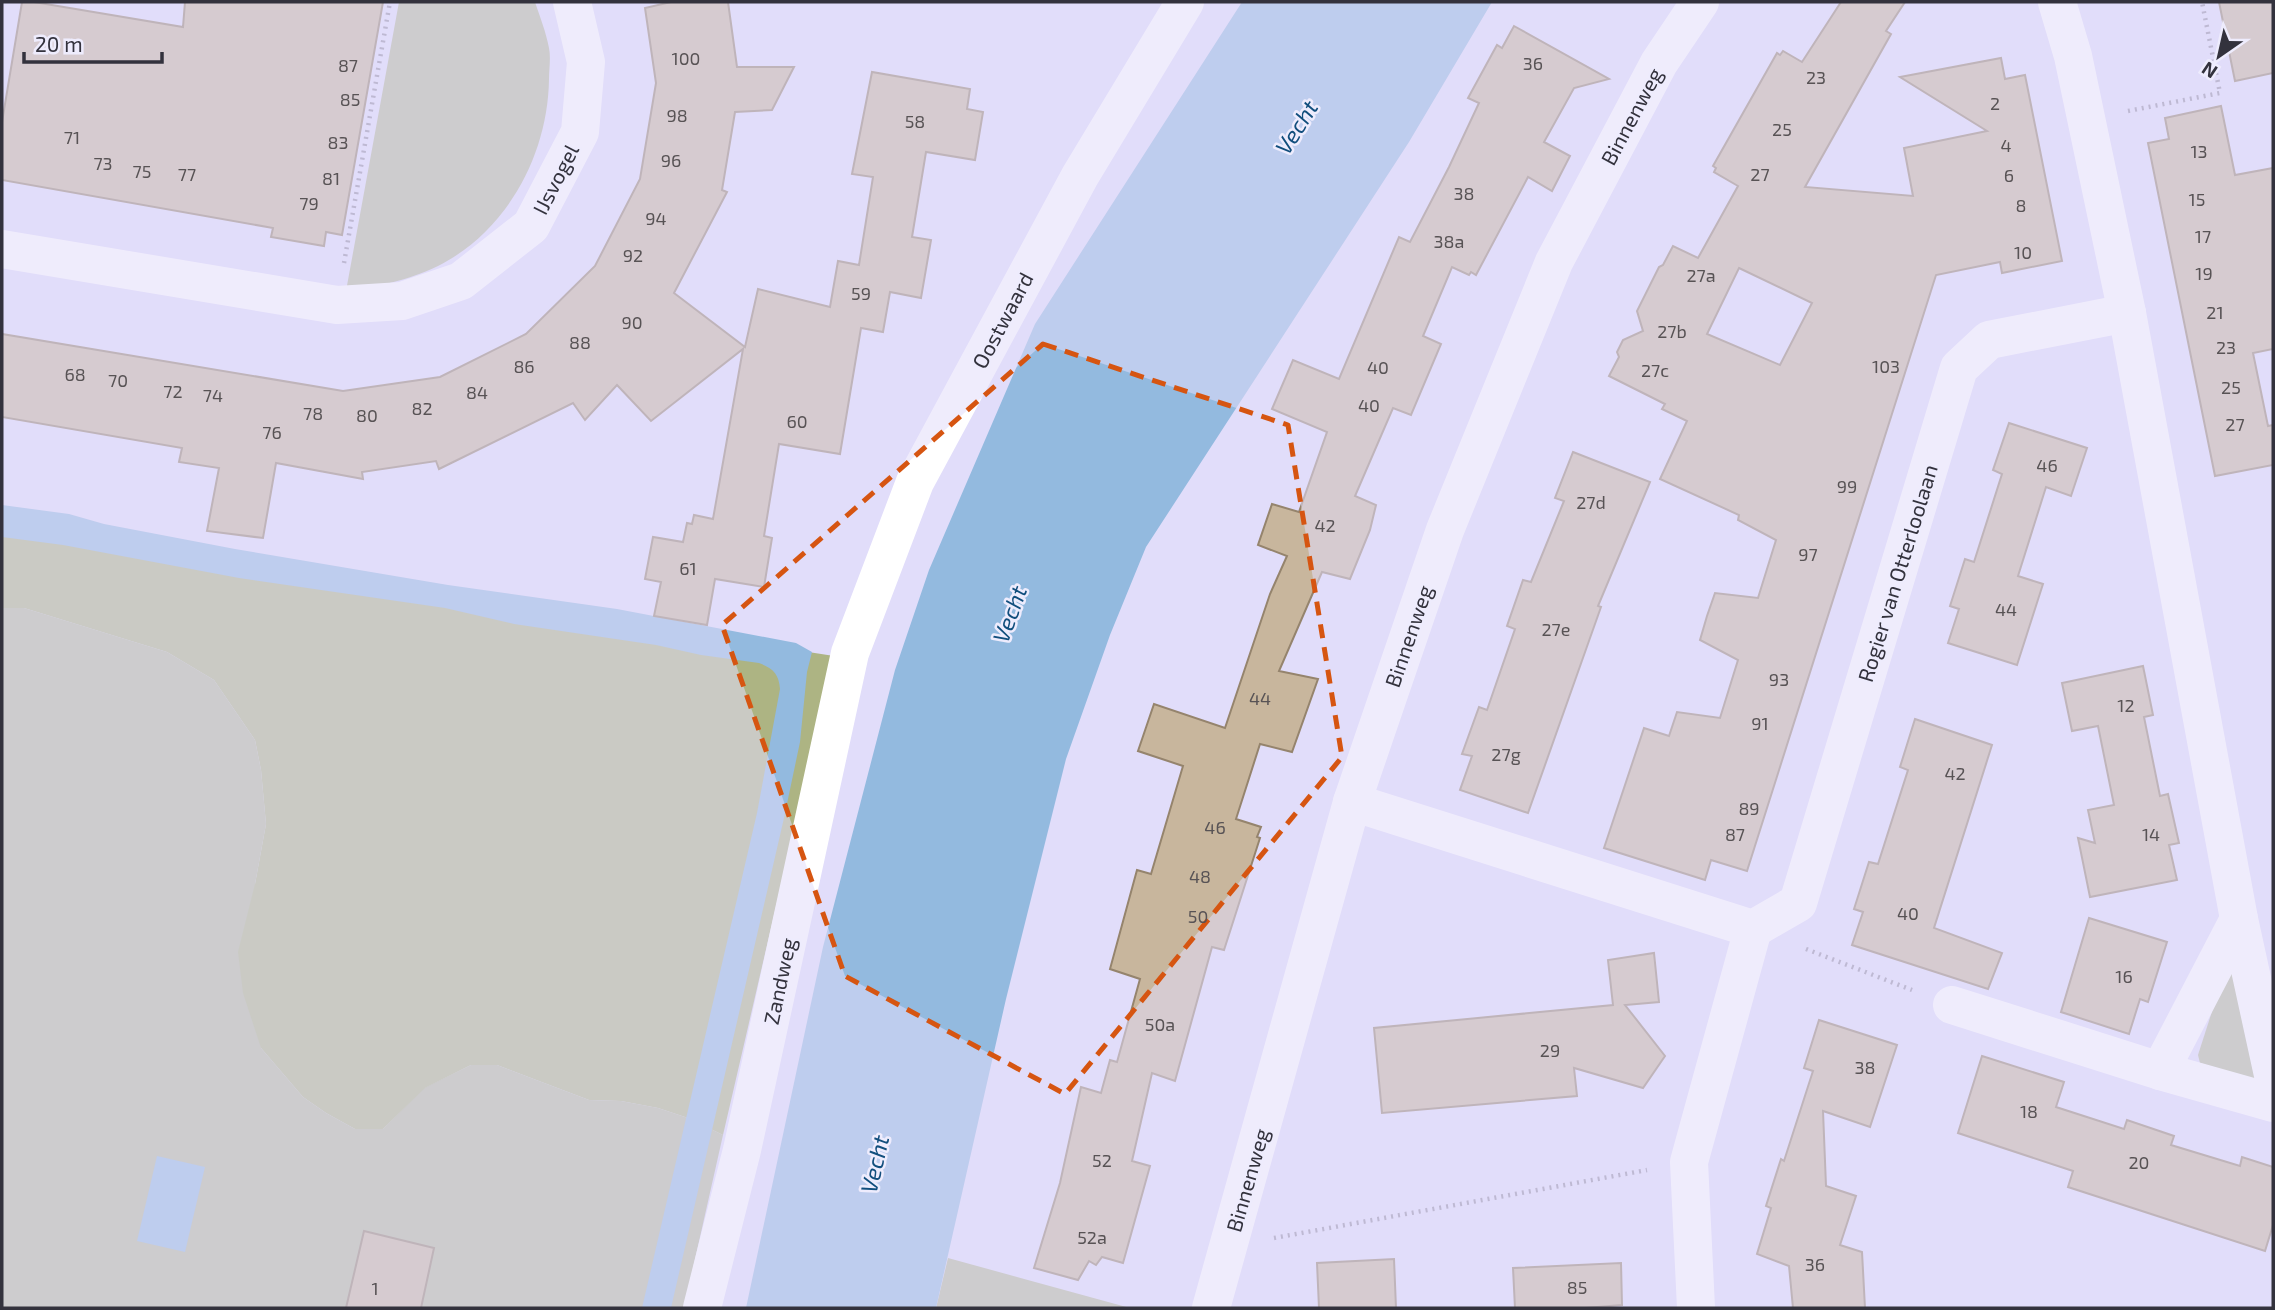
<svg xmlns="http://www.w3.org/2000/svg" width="2275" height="1310" viewBox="0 0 2275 1310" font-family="'Exo 2',sans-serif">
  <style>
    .green { fill: #b3b89a }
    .forest { fill: #adb483 }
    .water { fill: #93badf }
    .building { fill: #c8b69d; stroke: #95846d; stroke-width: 2; fill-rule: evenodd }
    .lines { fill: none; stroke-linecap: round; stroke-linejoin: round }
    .path { stroke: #928fa4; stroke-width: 4.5; stroke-dasharray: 2 5; stroke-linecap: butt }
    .minor { stroke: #fff; stroke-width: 38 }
    .marked { fill: none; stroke: #d65511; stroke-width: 5; stroke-dasharray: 14 9; stroke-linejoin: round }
    .labels { text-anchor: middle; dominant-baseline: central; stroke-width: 5; stroke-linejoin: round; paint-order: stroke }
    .number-label { font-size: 18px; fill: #585355 }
    .street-label { font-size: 21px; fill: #33323d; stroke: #eeecfd }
    .water-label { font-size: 23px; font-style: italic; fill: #114e7d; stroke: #eeecfd }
  </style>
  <rect width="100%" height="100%" fill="#e1ddfa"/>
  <!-- green -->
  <g class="green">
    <path d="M 399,2 L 535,2 C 540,17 546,32 549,48 C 551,58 549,69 549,79 C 548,155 507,231 438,266 C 406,281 380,286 346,291 Z"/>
    <polygon points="2,608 24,608 167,652 214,680 255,740 261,770 266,824 255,884 261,1048 303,1097 326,1113 355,1129 383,1129 424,1088 471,1065 497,1065 589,1100 621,1101 658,1108 688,1118 723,1135 684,1308 2,1308"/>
    <polygon points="2231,966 2257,1081 2200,1063 2198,1055 2225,971"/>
    <polygon points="948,1258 1130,1308 936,1308"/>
  </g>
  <!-- forest -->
  <polygon class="forest" points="2,526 834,656 723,1135 688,1118 658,1108 621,1101 589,1100 497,1065 471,1065 425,1088 383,1129 355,1129 326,1113 303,1097 261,1048 243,993 238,952 255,884 266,824 261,770 255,740 214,680 167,652 24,608 2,608"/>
  <!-- water -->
  <g class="water">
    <polygon points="1242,2 1492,2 1409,142 1146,547 1110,635 1066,759 1006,999 936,1308 746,1308 823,947 895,670 929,570 1035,324"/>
    <path d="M 2,505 L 69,514 L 104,524 L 235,549 L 448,585 L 617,609 L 796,643 L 812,652 L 807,672 L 800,742 L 784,818 L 671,1308 L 642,1308 L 757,813 L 780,689 C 779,674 773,668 759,663 L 701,655 L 656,645 L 514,624 L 445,608 L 239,578 L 63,545 L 2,537 Z"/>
    <polygon points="157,1156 205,1167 185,1252 137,1241"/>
  </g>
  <!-- building -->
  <g class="building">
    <polygon points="22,2 34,2 183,27 185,2 383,2 342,235 326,232 324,246 271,237 273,228 2,180 2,122"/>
    <polygon points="671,2 728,2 737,67 794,67 772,110 735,112 722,190 727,192 674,293 745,347 758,289 830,307 838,261 859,265 873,177 852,174 872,72 970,89 967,109 983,112 975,160 926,152 912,237 931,240 921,298 890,292 883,332 861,328 840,454 779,444 764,536 772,538 764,587 715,579 707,625 654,616 661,582 645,579 653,537 683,542 687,523 692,524 694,515 713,519 743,349 651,421 617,385 585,420 573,403 439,469 436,461 362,472 363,479 276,463 263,538 207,531 219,468 179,462 182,448 2,417 2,334 343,391 440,377 526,334 595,266 640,179 656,83 645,8"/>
    <path d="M 1841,2 L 1905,2 L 1886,31 L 1891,34 L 1805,187 L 1913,196 L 1904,148 L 1987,131 L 1900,77 L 2001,58 L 2005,79 L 2025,75 L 2062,261 L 2002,273 L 2000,262 L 1936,275 L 1747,871 L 1711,860 L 1705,880 L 1604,848 L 1644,728 L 1669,736 L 1677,712 L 1720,718 L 1738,660 L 1700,640 L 1707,616 L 1715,593 L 1758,598 L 1776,540 L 1738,520 L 1739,515 L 1660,479 L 1687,421 L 1662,409 L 1665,404 L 1609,376 L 1619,357 L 1617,352 L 1623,340 L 1643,331 L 1637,311 L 1659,267 L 1663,265 L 1673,246 L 1698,258 L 1738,186 L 1714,172 L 1716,168 L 1713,166 L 1777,53 L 1780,55 L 1783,51 L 1802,62 ZM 1739,268 L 1812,303 L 1780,365 L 1707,334 Z"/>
    <polygon points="2219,2 2273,2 2273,73 2235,81"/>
    <polygon points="1514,26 1609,79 1574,88 1544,142 1570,156 1552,191 1528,177 1476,275 1471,272 1469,275 1452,267 1423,336 1441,344 1411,415 1393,408 1355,496 1376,505 1370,530 1350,579 1322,572 1279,671 1318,679 1292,752 1260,744 1236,819 1261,827 1257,837 1260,838 1224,950 1212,947 1175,1081 1152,1073 1132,1161 1150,1166 1123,1263 1102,1257 1096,1265 1089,1261 1078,1280 1034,1268 1060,1183 1081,1087 1101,1093 1110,1060 1117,1062 1140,979 1110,969 1137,870 1151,874 1183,766 1138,751 1154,704 1225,728 1270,594 1287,556 1258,545 1272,504 1299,512 1327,432 1272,409 1293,360 1339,379 1399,237 1410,242 1449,167 1479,103 1468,98 1497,45 1502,48"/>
    <polygon points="2221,106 2235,175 2273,168 2273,349 2253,353 2268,426 2273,425 2273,465 2215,476 2148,143 2169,139 2165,118"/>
    <polygon points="2009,423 2087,448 2071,496 2046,487 2018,576 2043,584 2017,665 1948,643 1959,609 1950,606 1965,559 1974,562 2002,474 1993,470"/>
    <polygon points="1573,452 1650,482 1598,606 1601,607 1528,813 1460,790 1472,756 1462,754 1479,707 1487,710 1515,629 1507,626 1523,580 1531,582 1564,501 1555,498"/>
    <polygon points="2143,666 2153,715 2144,717 2160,796 2168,794 2179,843 2169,845 2177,880 2090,897 2078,838 2095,843 2088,810 2114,805 2098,726 2072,731 2062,683"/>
    <polygon points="1915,719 1992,745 1934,928 2002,953 1988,989 1852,945 1863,912 1854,909 1869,862 1878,864 1908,770 1900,767"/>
    <polygon points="2089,918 2167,942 2148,1002 2140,999 2129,1034 2061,1012"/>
    <polygon points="1654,953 1659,1002 1625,1005 1665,1056 1643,1088 1574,1068 1577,1096 1382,1113 1374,1028 1613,1005 1608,960"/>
    <polygon points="1819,1020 1897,1045 1870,1127 1823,1111 1826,1186 1856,1196 1840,1245 1862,1252 1865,1308 1793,1308 1789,1266 1757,1254 1771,1208 1766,1206 1781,1159 1784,1161 1813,1071 1804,1068"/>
    <polygon points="1982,1056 2064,1082 2056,1107 2124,1129 2127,1120 2174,1136 2171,1145 2240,1166 2242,1157 2273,1167 2273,1225 2265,1251 2068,1187 2073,1171 1958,1133"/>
    <polygon points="364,1231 434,1248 421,1308 346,1308"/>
    <polygon points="1394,1259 1396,1308 1319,1308 1317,1263"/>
    <polygon points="1621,1263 1622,1305 1585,1308 1515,1308 1513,1268"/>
  </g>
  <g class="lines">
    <!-- path -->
    <g class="path">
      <polyline points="2128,111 2220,93 2202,2"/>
      <polyline points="344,263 390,2"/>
      <polyline points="1806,949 1912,990"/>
      <polyline points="1274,1238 1647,1170"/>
    </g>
    <!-- minor -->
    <g class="minor">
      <polyline points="2057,2 2073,56 2127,313 2239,919 2273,1075"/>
      <polyline points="2,249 337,305 402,301 461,281 531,226 580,132 586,62 572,2"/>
      <polyline points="1352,802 1753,929 1798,903 1959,368 1989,340 2127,313"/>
      <polyline points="1952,1005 2160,1071 2273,1103"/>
      <polyline points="2160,1071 2239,919"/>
      <polyline points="702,1308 742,1150 850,653 915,482 1080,176 1185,2"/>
      <polyline points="1211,1308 1352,802 1445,530 1554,262 1659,63 1700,2"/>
      <polyline points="1696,1308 1689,1162 1753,929"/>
    </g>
  </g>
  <!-- marked area -->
  <path d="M0 0H2275V1310H0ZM 1043,344 L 1288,425 L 1342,757 L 1065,1094 L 845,976 L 722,625 Z" fill="#e1ddfa" fill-opacity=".55" fill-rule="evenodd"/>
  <path class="marked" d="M 1043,344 L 1288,425 L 1342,757 L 1065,1094 L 845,976 L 722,625 Z"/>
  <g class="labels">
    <!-- number labels -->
    <g class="number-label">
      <text x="686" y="58">100</text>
      <text x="1533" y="63">36</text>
      <text x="348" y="65">87</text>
      <text x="1816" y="77">23</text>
      <text x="350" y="99">85</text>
      <text x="1995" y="103">2</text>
      <text x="677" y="115">98</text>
      <text x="915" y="121">58</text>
      <text x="1782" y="129">25</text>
      <text x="72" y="137">71</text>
      <text x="338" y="142">83</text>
      <text x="2006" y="145">4</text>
      <text x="2199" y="151">13</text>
      <text x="671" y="160">96</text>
      <text x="103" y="163">73</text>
      <text x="142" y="171">75</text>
      <text x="187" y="174">77</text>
      <text x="1760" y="174">27</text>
      <text x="2009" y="175">6</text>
      <text x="331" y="178">81</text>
      <text x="1464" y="193">38</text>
      <text x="2197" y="199">15</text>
      <text x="309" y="203">79</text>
      <text x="2021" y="205">8</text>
      <text x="656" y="218">94</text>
      <text x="2203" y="236">17</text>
      <text x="1449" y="241">38a</text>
      <text x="2023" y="252">10</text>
      <text x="633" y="255">92</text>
      <text x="2204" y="273">19</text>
      <text x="1701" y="275">27a</text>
      <text x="861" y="293">59</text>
      <text x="2215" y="312">21</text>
      <text x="632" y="322">90</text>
      <text x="1672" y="331">27b</text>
      <text x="580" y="342">88</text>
      <text x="2226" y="347">23</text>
      <text x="524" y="366">86</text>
      <text x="1886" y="366">103</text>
      <text x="1378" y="367">40</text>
      <text x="1655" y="370">27c</text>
      <text x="75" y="374">68</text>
      <text x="118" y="380">70</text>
      <text x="2231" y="387">25</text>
      <text x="173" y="391">72</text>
      <text x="477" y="392">84</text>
      <text x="213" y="395">74</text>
      <text x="1369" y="405">40</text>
      <text x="422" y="408">82</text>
      <text x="313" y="413">78</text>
      <text x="367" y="415">80</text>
      <text x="797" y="421">60</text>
      <text x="2235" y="424">27</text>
      <text x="272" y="432">76</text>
      <text x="2047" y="465">46</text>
      <text x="1847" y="486">99</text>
      <text x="1591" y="502">27d</text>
      <text x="1325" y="525">42</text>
      <text x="1808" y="554">97</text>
      <text x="688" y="568">61</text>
      <text x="2006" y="609">44</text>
      <text x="1556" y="629">27e</text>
      <text x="1779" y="679">93</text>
      <text x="1260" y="698">44</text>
      <text x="2126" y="705">12</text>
      <text x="1760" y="723">91</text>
      <text x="1506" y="754">27g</text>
      <text x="1955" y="773">42</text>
      <text x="1749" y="808">89</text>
      <text x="1215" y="827">46</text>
      <text x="1735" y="834">87</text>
      <text x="2151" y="834">14</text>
      <text x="1200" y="876">48</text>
      <text x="1908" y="913">40</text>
      <text x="1198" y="916">50</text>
      <text x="2124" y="976">16</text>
      <text x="1160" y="1024">50a</text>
      <text x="1550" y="1050">29</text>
      <text x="1865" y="1067">38</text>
      <text x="2029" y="1111">18</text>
      <text x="1102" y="1160">52</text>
      <text x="2139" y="1162">20</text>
      <text x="1092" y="1237">52a</text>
      <text x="1815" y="1264">36</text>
      <text x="1577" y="1287">85</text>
      <text x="375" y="1288">1</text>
    </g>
    <!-- street labels -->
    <g class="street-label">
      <text transform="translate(1631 116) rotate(-62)">Binnenweg</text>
      <text transform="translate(555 179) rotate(-63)">IJsvogel</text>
      <text transform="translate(1002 320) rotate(-62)">Oostwaard</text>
      <text transform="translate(1897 573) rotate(-73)">Rogier van Otterloolaan</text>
      <text transform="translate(1408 636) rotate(-71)">Binnenweg</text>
      <text transform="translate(779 981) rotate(-78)">Zandweg</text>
      <text transform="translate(1247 1180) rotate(-74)">Binnenweg</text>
    </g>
    <!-- water labels -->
    <g class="water-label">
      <text transform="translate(1296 127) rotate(-58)">Vecht</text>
      <text transform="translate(1009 614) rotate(-70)">Vecht</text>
      <text transform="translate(874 1164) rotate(-77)">Vecht</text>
    </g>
  </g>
  <!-- border -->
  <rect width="2275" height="1310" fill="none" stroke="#33323d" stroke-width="7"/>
  <!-- north arrow -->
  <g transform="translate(2219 56) rotate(214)" stroke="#eeecfd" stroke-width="5" paint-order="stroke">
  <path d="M0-5L12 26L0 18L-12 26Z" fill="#33323d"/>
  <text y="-10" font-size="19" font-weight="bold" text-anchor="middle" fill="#33323d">N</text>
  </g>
  <!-- scale -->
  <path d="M24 52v10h138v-10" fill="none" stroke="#33323d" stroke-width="3.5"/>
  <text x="35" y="52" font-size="21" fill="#33323d" stroke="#eeecfd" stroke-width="5" paint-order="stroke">20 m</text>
</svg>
